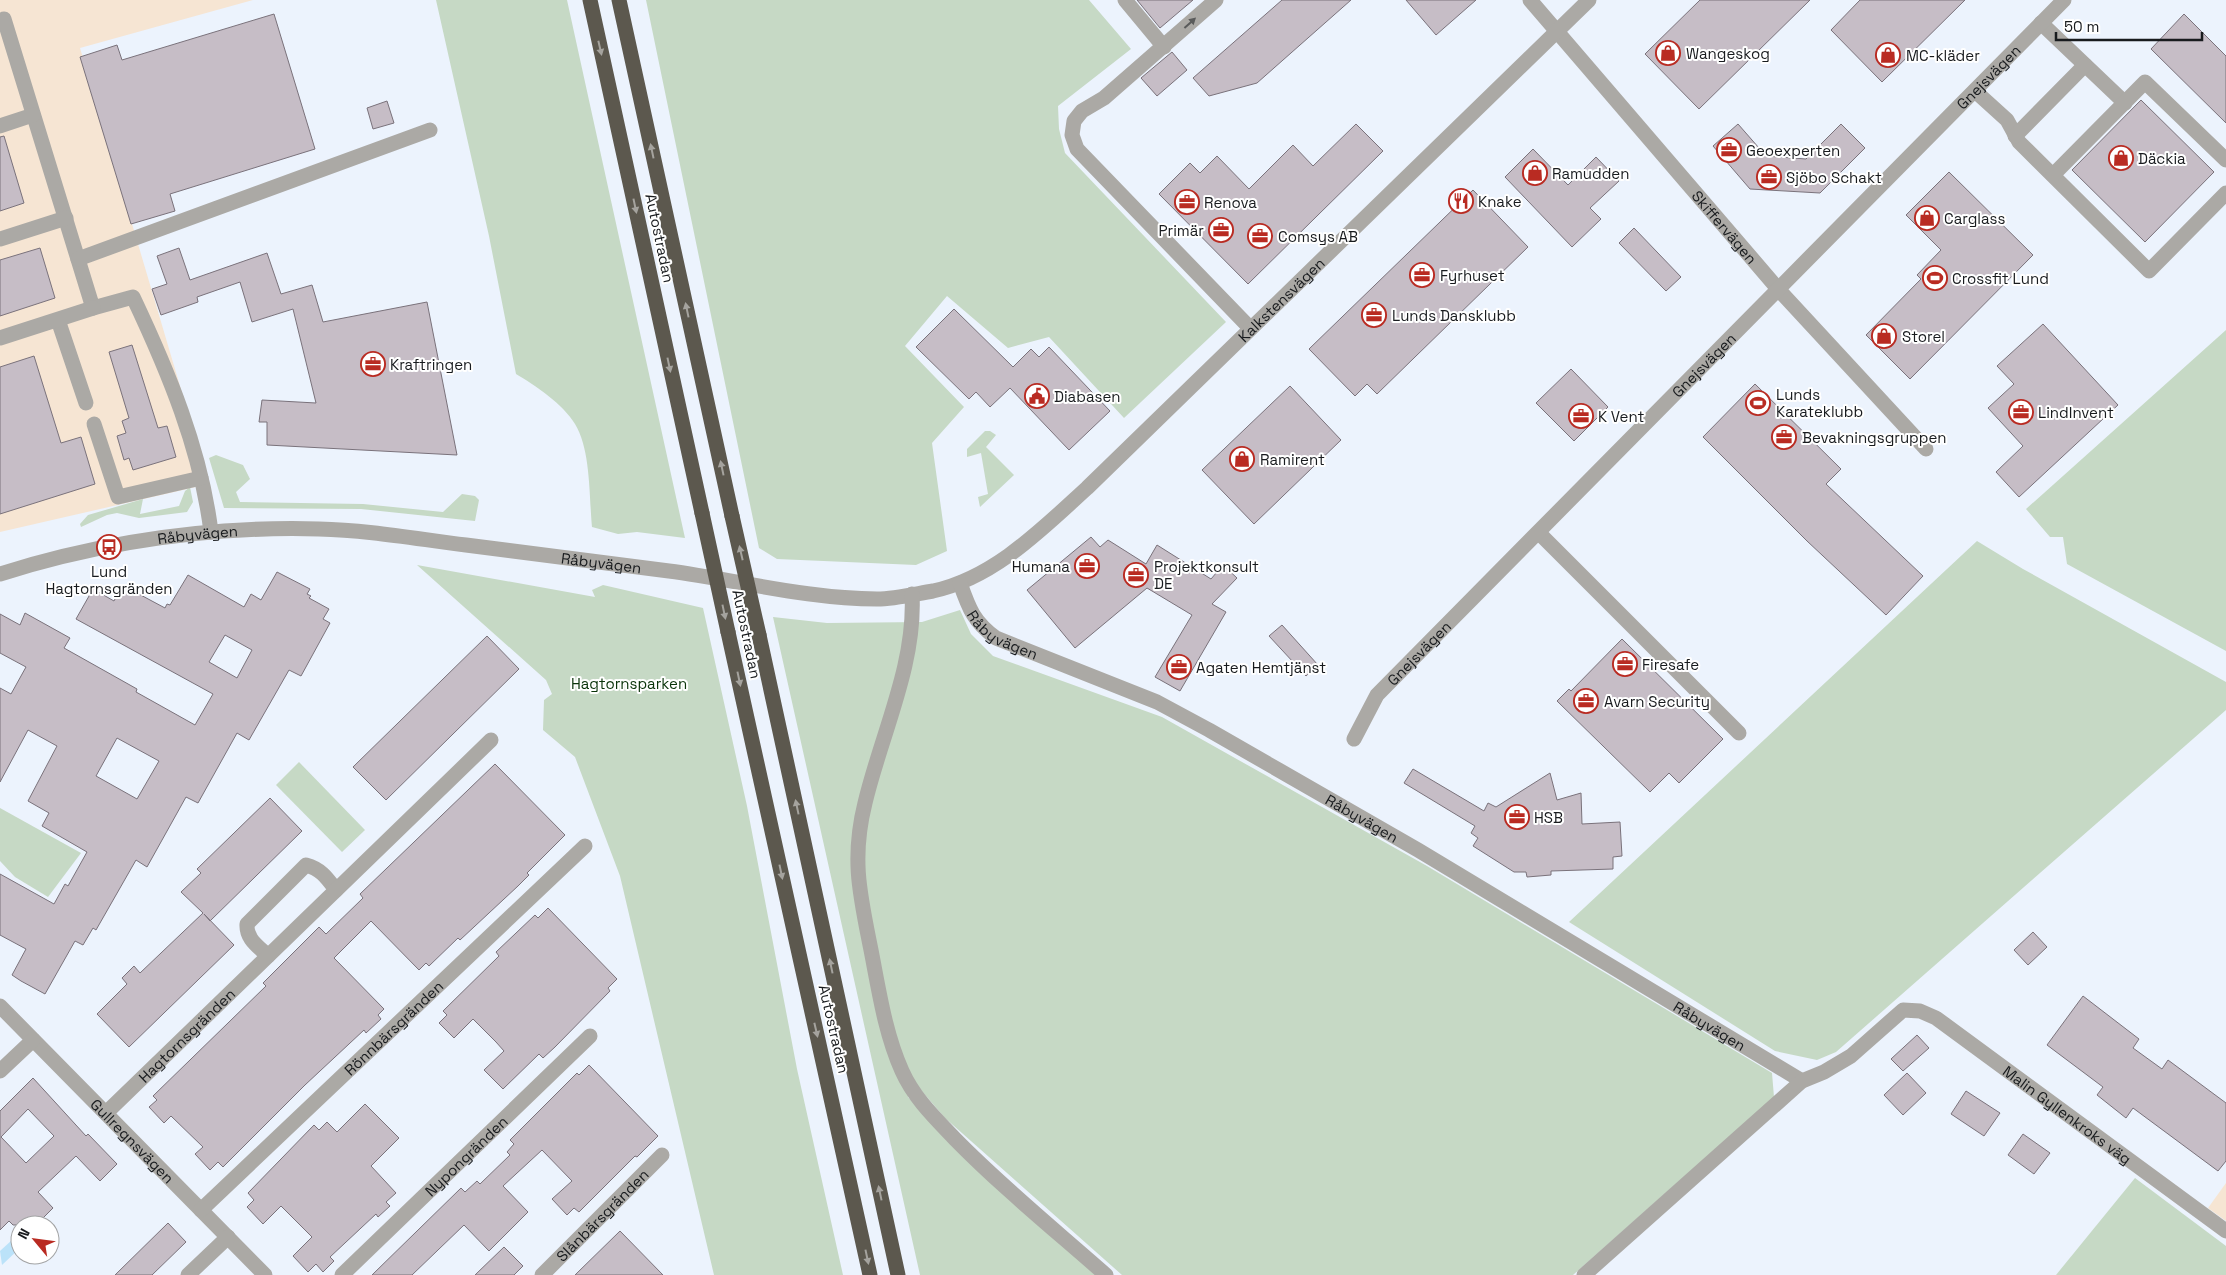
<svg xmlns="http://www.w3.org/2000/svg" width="2226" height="1275" viewBox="0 0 2226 1275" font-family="'Space Grotesk',sans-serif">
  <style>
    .commercial { fill: #f6e5d3 }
    .green { fill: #c6d9c5 }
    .water { fill: #bbe2f9 }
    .building { fill: #c6bdc6; stroke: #7a727b; fill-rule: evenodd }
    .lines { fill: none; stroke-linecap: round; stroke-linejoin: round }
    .minor { stroke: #aba9a5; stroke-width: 15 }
    .highway { stroke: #5c584e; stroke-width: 15 }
    .highway-bridge { stroke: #5c584e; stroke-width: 15 }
    .oneway { fill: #5a5b5b }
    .oneway2 { fill: #a5a39e }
    .labels { text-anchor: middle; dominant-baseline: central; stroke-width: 4; stroke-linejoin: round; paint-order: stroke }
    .poi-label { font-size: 15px; fill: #181b1e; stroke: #fff; text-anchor: start }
    .street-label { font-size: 15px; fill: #181b1e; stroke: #fff }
    .park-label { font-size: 15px; fill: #093309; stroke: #fff }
  </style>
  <rect width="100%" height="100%" fill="#ecf3fd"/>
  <!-- commercial -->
  <g class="commercial">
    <polygon points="0,0 253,0 80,48 209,484 0,532"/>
    <polygon points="2226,1183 2226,1221 2208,1208"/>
  </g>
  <!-- green -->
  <g class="green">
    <path d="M 436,0 L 567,0 L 685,538 L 637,532 L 618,534 L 592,527 C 589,496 591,450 575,424 C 563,404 535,385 516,374 L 489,236 Z"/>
    <polygon points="646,0 1089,0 1131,49 1058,106 1059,129 1065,153 1226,322 1124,418 1049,337 1008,348 947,296 905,346 964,407 932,443 947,551 916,565 777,559 759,548"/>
    <polygon points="2226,330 2226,651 2067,564 2063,537 2050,537 2026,509"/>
    <polygon points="985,431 990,431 996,435 986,447 1014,475 980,507 978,497 988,494 981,453 967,457 967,449"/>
    <polygon points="216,455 243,465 250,479 236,492 240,502 363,504 443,512 462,494 475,496 479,500 475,521 361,509 224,508 209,458"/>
    <polygon points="190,487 193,502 187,512 139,518 117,513 107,515 81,527 80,524 88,515 143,499 140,514 179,506 185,491"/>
    <polygon points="1977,541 2023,569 2226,682 2226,710 1836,1052 1817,1060 1775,1051 1569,922"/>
    <polygon points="417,565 595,597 592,590 603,585 703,608 747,806 797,1069 843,1275 714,1275 620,876 575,757 543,730 544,700 552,694 546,680"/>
    <polygon points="960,610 971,634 993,656 1162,717 1427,866 1772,1073 1774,1097 1573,1275 1122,1275 945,1118 908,1075 908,1097 948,1140 1099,1275 920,1275 773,617 827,623 922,622"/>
    <polygon points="299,762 365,830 342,852 276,785"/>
    <polygon points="0,808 81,853 48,897 15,877 0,861"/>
    <polygon points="2135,1178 2226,1246 2226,1275 2056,1275"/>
  </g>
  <!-- water -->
  <polygon class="water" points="12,1240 20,1248 2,1265 0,1251"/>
  <!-- building -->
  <g class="building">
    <polygon points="1137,0 1193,0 1160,28"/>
    <polygon points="1282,0 1351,0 1257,83 1209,96 1193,78"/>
    <polygon points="1406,0 1476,0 1436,35"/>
    <polygon points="1700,0 1810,0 1699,109 1645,54"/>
    <polygon points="1860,0 1965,0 1882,82 1831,30"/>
    <polygon points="274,14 315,149 170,194 175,211 131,224 80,57 117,45 122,60"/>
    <polygon points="2184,14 2226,56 2226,123 2151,49"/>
    <polygon points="1172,52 1187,70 1157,96 1141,78"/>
    <polygon points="2141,100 2214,172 2145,242 2072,170"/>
    <polygon points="387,101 394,123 373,129 367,108"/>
    <polygon points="1356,124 1383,151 1248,284 1159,194 1190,163 1200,173 1217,156 1249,189 1293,145 1313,166"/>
    <polygon points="1738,124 1766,156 1806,159 1841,124 1865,148 1820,193 1750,189 1713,146"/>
    <polygon points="4,136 24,203 0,211 0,137"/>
    <polygon points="1533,149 1568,185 1596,157 1619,181 1590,208 1601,219 1572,247 1505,177"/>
    <polygon points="1949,172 2033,255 1910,379 1866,335 1921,279 1917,275 1941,250 1906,215"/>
    <polygon points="1473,190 1528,247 1377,394 1367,384 1355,396 1309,349"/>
    <polygon points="1634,228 1681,277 1666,291 1619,243"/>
    <polygon points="40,248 55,298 0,316 0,260"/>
    <polygon points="179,248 190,280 267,253 281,294 312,285 323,322 427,302 457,455 267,445 267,422 259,422 262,400 316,403 293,309 252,322 240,282 197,297 198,302 161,315 152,289 167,284 157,256"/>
    <polygon points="954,309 1013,367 1031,349 1039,357 1049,347 1110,411 1069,450 1010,388 990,407 976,392 969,399 916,347"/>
    <polygon points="2043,324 2118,405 2019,497 1996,472 2023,446 1988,408 2014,384 1997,366"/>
    <polygon points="132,345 158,428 167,426 176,457 133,470 129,458 124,460 117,436 126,433 122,421 129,418 109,352"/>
    <polygon points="34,356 61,443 81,437 95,484 0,514 0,367"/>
    <polygon points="1571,369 1608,407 1574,441 1536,403"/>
    <polygon points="1755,384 1841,469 1826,484 1923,576 1886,615 1807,541 1703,437"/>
    <polygon points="1290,386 1341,440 1254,524 1202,470"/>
    <polygon points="1091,537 1100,547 1108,540 1146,564 1157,545 1211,579 1223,565 1237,578 1212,604 1226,612 1180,691 1155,677 1192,615 1147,588 1075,648 1027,590"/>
    <path d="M 277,572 L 310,589 L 307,594 L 311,596 L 309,598 L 329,609 L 323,619 L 330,623 L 301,676 L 289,670 L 249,740 L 237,733 L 198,803 L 186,797 L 147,867 L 136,860 L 96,930 L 93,928 L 83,945 L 75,941 L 45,994 L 21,981 L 12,975 L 26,949 L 0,935 L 0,874 L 54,904 L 65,884 L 68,886 L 87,852 L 42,826 L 49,813 L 28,801 L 57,746 L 28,730 L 0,782 L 0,688 L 11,694 L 26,667 L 0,653 L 0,614 L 20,625 L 25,613 L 70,638 L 64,648 L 137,689 L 136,692 L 195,725 L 213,694 L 76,619 L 93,589 L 114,601 L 122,585 L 165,608 L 167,604 L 170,605 L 188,575 L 244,607 L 251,594 L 261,600 ZM 225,635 L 252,650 L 237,678 L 209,662 ZM 117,738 L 159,761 L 137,799 L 96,776 Z"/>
    <polygon points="1282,625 1318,665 1306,676 1269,636"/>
    <polygon points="487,636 519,669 386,800 353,767"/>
    <polygon points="1622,639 1723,739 1679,783 1669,773 1650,792 1557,701 1569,689 1571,691"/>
    <polygon points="495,764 565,835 527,873 529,875 518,886 460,940 458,938 429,966 426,963 419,970 371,921 334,958 384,1009 378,1015 381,1019 366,1033 364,1030 305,1085 223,1167 218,1162 210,1170 195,1154 203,1147 171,1116 164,1123 149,1107 157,1100 153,1096 266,986 263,983 319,927 326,934 363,898 360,894"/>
    <polygon points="1413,769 1484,811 1488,803 1496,807 1550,773 1557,800 1581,793 1582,824 1620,822 1622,856 1613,857 1613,869 1551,871 1551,875 1527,877 1526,872 1514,872 1473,846 1478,838 1471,833 1475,826 1404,783"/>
    <polygon points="270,798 302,831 210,921 204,914 234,945 129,1047 97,1014 127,984 122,978 134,966 140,973 203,913 181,892 201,873 197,869"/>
    <polygon points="548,908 617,979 608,988 610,991 555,1047 543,1058 539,1054 503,1089 484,1070 504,1051 496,1042 473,1019 454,1038 439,1023 447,1015 443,1011 499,956 496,952 535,915 538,918"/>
    <polygon points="2033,932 2047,947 2028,965 2014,950"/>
    <polygon points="2083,996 2139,1039 2133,1048 2162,1069 2168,1060 2226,1103 2226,1161 2218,1171 2133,1108 2126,1118 2097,1095 2103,1087 2047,1045"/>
    <polygon points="1917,1035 1929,1048 1903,1071 1891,1059"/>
    <polygon points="589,1065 658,1136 637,1157 635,1156 579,1212 574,1208 567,1215 552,1199 572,1181 542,1150 503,1186 528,1212 489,1251 464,1225 412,1275 372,1275 461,1188 465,1192 477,1181 480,1184 510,1155 507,1152 514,1144 510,1140 577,1073 579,1075"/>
    <polygon points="1907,1073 1926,1093 1903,1115 1884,1095"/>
    <path d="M 33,1078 L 86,1136 L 88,1134 L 117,1164 L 100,1181 L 76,1156 L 38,1192 L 53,1208 L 36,1225 L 13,1225 L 9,1221 L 0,1230 L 0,1111 ZM 28,1109 L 54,1136 L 26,1163 L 1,1137 Z"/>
    <polygon points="1966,1091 2000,1113 1984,1136 1951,1114"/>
    <polygon points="365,1104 399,1138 371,1166 396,1193 386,1202 390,1206 378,1217 376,1214 330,1257 334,1261 323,1272 316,1264 308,1272 293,1256 312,1237 281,1206 263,1224 247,1207 254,1200 248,1193 314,1125 319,1130 327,1122 337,1132"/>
    <polygon points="2023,1134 2050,1153 2034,1174 2008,1155"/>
    <polygon points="168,1223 186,1242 152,1275 115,1275"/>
    <polygon points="620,1231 663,1275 575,1275"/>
    <polygon points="504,1247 523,1266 514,1275 475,1275"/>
  </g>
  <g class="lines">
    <!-- minor -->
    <g class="minor">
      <polyline points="1125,0 1164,47"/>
      <polyline points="1216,0 1104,98 1082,111 1074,121 1072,135 1077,149 1250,328"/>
      <path id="s1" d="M 1530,0 L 1779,290 L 1926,449"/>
      <path d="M 4,19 L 93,308 L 133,297 C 168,371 201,450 211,532"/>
      <polyline points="2041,23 2125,103"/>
      <polyline points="1975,91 2007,120 2019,142 2149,271 2226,193"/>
      <polyline points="0,126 33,115"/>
      <polyline points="2015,136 2085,65"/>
      <polyline points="2053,175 2145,82 2226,160"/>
      <polyline points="0,239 66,218"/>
      <polyline points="78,259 430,130"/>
      <polyline points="58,320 86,403"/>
      <polyline points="0,338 93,308"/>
      <polyline points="94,424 118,497 201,478"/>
      <polyline points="1539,533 1739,733"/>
      <path id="s2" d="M 0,574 C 102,542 212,526 319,529 C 368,530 417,539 466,545 C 533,554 601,562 669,571 C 737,580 808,599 877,599 C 895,599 915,594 933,591 C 994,578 1042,529 1087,488 L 1589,0"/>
      <path id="s3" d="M 960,583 C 969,609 974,622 996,638 L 1157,702 L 1209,730 L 1418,850 L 1802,1081"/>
      <path d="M 912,594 C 916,665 881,735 865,803 C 851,859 860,895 871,950 C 879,991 885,1033 902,1071 C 914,1098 935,1118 955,1139 C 1002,1187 1055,1230 1106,1275"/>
      <path id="s4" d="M 1354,739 L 1377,695 L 2064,0"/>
      <path d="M 268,956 C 258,946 246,939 247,924 L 306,865 C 321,869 327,878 336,890"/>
      <path id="s5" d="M 0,1006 L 265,1275"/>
      <polyline points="0,1071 33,1040"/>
      <path id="s6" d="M 106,1113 L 491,740"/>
      <path id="s7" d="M 201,1210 L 585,846"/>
      <polyline points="188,1275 228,1237"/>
      <path id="s8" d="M 342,1275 L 590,1036"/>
      <path id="s9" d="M 542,1275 L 662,1155"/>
      <path id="s10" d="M 1584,1275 L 1802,1081 L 1824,1072 L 1851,1056 L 1903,1010 L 1920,1011 L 1936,1018 L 2226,1231"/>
    </g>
    <!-- highway -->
    <g class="highway">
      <polyline points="590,0 702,513"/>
      <polyline points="619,0 732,516"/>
      <polyline points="728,632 870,1275"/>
      <polyline points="759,635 898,1275"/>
    </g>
    <!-- highway-bridge -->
    <g class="highway-bridge">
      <polyline points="702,513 728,632"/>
      <polyline points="732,516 759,635"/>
    </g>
  </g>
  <!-- one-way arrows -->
  <defs><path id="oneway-solid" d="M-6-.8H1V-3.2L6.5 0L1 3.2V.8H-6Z" transform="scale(1.25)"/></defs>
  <use class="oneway" href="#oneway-solid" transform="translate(1190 23) rotate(-42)"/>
  <g class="oneway2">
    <use href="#oneway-solid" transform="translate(600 48) rotate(77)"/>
    <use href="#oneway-solid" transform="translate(652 151) rotate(-102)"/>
    <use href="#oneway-solid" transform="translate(635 206) rotate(78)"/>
    <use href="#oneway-solid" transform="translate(687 310) rotate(-102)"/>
    <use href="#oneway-solid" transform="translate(669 365) rotate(78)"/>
    <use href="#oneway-solid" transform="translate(722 468) rotate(-102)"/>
    <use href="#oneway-solid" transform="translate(741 553) rotate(-103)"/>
    <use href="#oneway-solid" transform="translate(724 612) rotate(78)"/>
    <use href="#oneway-solid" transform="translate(739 679) rotate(78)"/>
    <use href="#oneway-solid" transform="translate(797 807) rotate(-102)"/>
    <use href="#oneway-solid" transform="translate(781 872) rotate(78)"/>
    <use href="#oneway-solid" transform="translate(831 966) rotate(-102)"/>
    <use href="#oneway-solid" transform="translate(816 1030) rotate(77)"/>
    <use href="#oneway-solid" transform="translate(880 1193) rotate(-102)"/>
    <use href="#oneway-solid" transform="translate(867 1257) rotate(78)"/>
  </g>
  <!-- icons -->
  <defs>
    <symbol id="shop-ring" viewBox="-11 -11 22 22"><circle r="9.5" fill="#fff" stroke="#b92b22" stroke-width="1.5"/><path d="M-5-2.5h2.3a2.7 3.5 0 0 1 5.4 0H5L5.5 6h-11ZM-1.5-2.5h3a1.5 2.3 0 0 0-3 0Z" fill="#b92b22"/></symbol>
    <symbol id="office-ring" viewBox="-11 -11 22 22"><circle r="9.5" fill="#fff" stroke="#b92b22" stroke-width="1.5"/><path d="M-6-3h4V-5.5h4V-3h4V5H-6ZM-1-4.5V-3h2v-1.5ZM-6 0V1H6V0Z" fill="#b92b22"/></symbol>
    <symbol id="restaurant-ring" viewBox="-11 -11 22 22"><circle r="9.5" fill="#fff" stroke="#b92b22" stroke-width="1.5"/><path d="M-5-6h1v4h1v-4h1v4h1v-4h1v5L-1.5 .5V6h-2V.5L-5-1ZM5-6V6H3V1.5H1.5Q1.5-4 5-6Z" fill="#b92b22"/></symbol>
    <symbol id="stadium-ring" viewBox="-11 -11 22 22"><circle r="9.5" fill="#fff" stroke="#b92b22" stroke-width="1.5"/><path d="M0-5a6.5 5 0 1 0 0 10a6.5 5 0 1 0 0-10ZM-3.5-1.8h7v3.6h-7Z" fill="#b92b22"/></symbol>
    <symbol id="civic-ring" viewBox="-11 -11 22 22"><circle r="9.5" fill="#fff" stroke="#b92b22" stroke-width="1.5"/><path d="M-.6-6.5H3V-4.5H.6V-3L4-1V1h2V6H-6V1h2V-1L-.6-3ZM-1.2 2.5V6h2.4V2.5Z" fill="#b92b22"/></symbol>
    <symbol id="bus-ring" viewBox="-11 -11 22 22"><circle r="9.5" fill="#fff" stroke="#b92b22" stroke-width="1.5"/><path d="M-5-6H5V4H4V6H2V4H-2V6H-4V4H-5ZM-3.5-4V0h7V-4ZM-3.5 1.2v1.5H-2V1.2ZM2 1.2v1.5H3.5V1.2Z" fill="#b92b22"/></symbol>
  </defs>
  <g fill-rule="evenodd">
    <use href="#shop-ring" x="1654" y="39" width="28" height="28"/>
    <use href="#shop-ring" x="1874" y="41" width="28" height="28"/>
    <use href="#office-ring" x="1715" y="136" width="28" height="28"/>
    <use href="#shop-ring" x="2107" y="144" width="28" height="28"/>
    <use href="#shop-ring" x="1521" y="159" width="28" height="28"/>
    <use href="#office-ring" x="1755" y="163" width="28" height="28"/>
    <use href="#restaurant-ring" x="1447" y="187" width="28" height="28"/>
    <use href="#office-ring" x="1173" y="188" width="28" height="28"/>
    <use href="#shop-ring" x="1913" y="204" width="28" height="28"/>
    <use href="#office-ring" x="1207" y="216" width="28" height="28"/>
    <use href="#office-ring" x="1246" y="222" width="28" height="28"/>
    <use href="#office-ring" x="1408" y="261" width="28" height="28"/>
    <use href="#stadium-ring" x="1921" y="264" width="28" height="28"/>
    <use href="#office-ring" x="1360" y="301" width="28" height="28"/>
    <use href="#shop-ring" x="1870" y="322" width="28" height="28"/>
    <use href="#office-ring" x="359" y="350" width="28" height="28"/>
    <use href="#civic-ring" x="1023" y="382" width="28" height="28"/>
    <use href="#stadium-ring" x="1744" y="389" width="28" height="28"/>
    <use href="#office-ring" x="2007" y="398" width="28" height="28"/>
    <use href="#office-ring" x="1567" y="402" width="28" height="28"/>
    <use href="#office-ring" x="1770" y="423" width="28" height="28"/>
    <use href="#shop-ring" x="1228" y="445" width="28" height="28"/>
    <use href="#bus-ring" x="95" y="533" width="28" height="28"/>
    <use href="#office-ring" x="1073" y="552" width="28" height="28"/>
    <use href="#office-ring" x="1122" y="561" width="28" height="28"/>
    <use href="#office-ring" x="1611" y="650" width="28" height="28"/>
    <use href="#office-ring" x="1165" y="653" width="28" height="28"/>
    <use href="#office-ring" x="1572" y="687" width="28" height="28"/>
    <use href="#office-ring" x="1503" y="803" width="28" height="28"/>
  </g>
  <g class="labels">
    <!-- poi labels -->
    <g class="poi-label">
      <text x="1686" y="53">Wangeskog</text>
      <text x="1906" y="55">MC-kläder</text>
      <text x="1746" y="150">Geoexperten</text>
      <text x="2138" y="158">Däckia</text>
      <text x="1552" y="173">Ramudden</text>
      <text x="1786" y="177">Sjöbo Schakt</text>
      <text x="1478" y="201">Knake</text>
      <text x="1204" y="202">Renova</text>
      <text x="1944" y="218">Carglass</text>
      <text x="1204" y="230" text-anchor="end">Primär</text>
      <text x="1278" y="236">Comsys AB</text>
      <text x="1440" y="275">Fyrhuset</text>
      <text x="1952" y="278">Crossfit Lund</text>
      <text x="1392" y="315">Lunds Dansklubb</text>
      <text x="1902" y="336">Storel</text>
      <text x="390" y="364">Kraftringen</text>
      <text x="1776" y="394">Lunds<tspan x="1776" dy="17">Karateklubb</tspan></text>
      <text x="1054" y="396">Diabasen</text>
      <text x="2038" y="412">LindInvent</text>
      <text x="1598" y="416">K Vent</text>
      <text x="1802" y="437">Bevakningsgruppen</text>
      <text x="1260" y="459">Ramirent</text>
      <text x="1070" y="566" text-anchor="end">Humana</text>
      <text x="1154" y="566">Projektkonsult<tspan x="1154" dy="17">DE</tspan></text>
      <text x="109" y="571" text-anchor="middle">Lund<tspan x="109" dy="17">Hagtornsgränden</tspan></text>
      <text x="1642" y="664">Firesafe</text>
      <text x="1196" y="667">Agaten Hemtjänst</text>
      <text x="1604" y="701">Avarn Security</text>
      <text x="1534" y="817">HSB</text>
    </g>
    <!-- street labels -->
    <g class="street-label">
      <text stroke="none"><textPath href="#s4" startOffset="919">Gnejsvägen</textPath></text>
      <text stroke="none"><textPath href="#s1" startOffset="299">Skiffervägen</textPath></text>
      <text transform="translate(660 238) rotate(78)">Autostradan</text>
      <text stroke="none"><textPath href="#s2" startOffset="1401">Kalkstensvägen</textPath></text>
      <text stroke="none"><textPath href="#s4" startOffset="514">Gnejsvägen</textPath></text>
      <text stroke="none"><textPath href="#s2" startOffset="202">Råbyvägen</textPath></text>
      <text stroke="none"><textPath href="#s2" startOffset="608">Råbyvägen</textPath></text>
      <text stroke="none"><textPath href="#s3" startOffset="71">Råbyvägen</textPath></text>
      <text transform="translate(747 634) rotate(78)">Autostradan</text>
      <text stroke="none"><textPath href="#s4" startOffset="109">Gnejsvägen</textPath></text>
      <text stroke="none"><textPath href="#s3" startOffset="476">Råbyvägen</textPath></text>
      <text stroke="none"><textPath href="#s3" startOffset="881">Råbyvägen</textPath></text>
      <text stroke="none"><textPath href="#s7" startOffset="265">Rönnbärsgränden</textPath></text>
      <text transform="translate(834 1029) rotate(77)">Autostradan</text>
      <text stroke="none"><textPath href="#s6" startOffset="112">Hagtornsgränden</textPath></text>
      <text stroke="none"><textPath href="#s10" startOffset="614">Malin Gyllenkroks väg</textPath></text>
      <text stroke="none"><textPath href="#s5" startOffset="189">Gullregnsvägen</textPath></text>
      <text stroke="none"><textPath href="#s8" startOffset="172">Nypongränden</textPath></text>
      <text stroke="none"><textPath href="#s9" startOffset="85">Slånbärsgränden</textPath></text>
    </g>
    <!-- park labels -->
    <g class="park-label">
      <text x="629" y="683">Hagtornsparken</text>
    </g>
  </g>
  <!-- north arrow -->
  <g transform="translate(35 1240) rotate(299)"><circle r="24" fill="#ffffff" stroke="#a3a4a5"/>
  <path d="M0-4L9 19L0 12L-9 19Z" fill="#b92b22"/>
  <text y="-8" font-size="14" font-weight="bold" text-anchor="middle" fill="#181b1e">N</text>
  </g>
  <!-- scale -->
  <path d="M2056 32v8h146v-8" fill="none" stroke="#181b1e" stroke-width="2.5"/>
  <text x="2064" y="32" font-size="15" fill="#181b1e" stroke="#ffffff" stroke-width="4" paint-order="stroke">50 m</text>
</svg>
